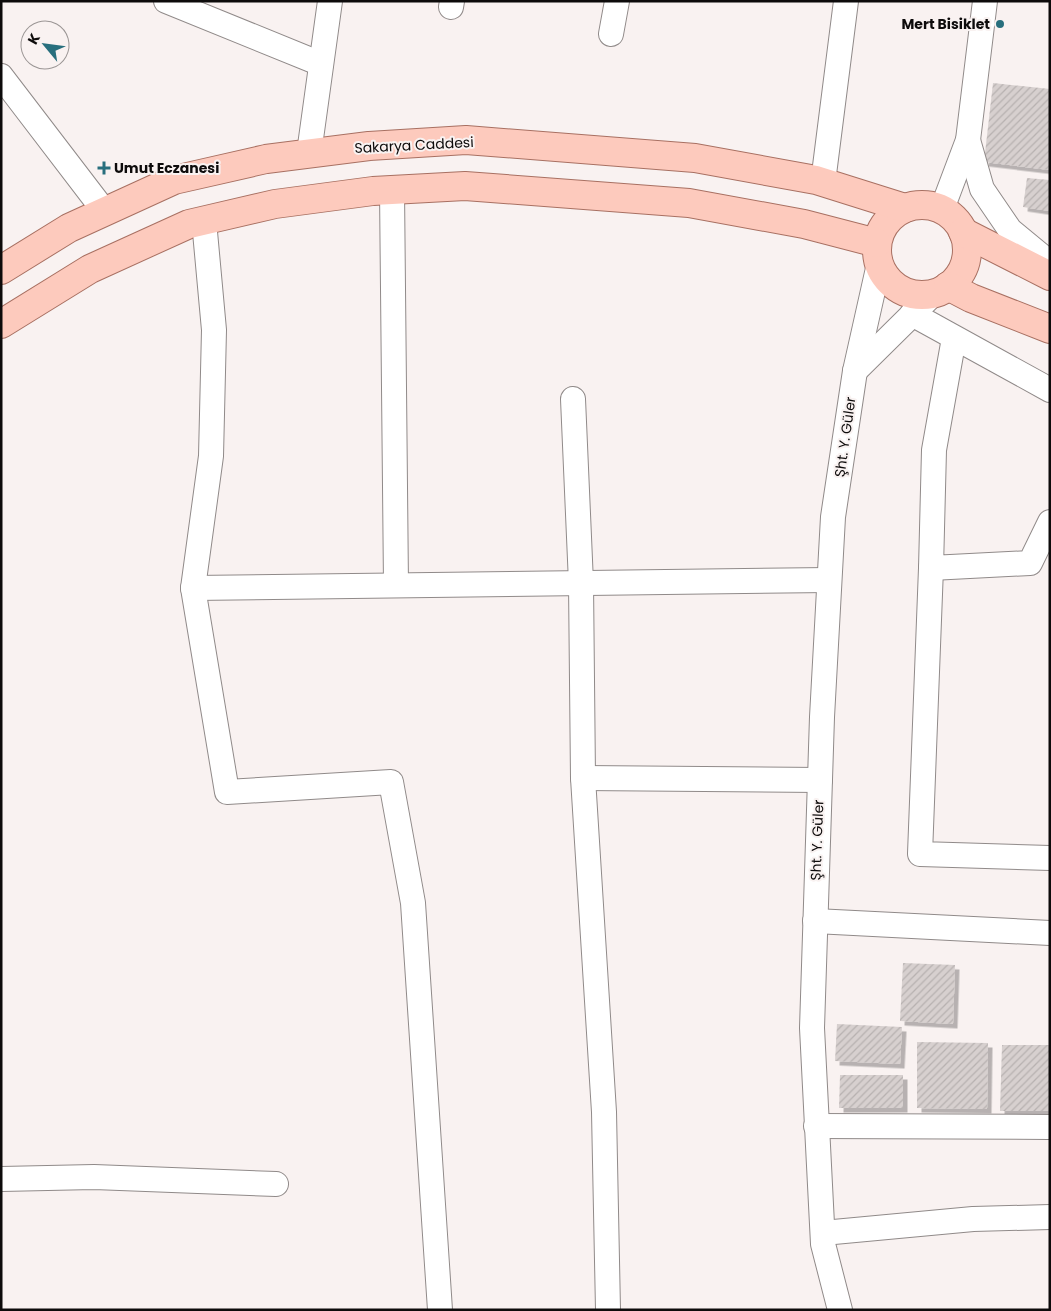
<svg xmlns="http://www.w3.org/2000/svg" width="1051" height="1311" viewBox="0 0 1051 1311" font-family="Poppins,sans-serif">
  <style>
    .building { fill: url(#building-hatch); filter: url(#shadow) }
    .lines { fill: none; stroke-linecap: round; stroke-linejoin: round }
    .minor-casing { stroke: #908a89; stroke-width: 26 }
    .major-casing { stroke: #a87062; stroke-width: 30 }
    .minor { stroke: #fff; stroke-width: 24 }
    .major { stroke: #fdcabd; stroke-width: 28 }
    .poi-dot { fill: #286f7d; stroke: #f9f2f1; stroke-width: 2 }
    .labels { text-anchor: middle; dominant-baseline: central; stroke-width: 4; stroke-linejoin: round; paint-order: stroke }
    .poi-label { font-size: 14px; font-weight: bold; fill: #0d0b0b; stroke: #f9f2f1; text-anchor: end }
    .street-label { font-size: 14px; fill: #0d0b0b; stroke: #f9f2f1 }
  </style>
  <defs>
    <pattern id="building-hatch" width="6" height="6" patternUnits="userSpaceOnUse" patternTransform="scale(1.25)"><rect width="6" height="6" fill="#d7d0cf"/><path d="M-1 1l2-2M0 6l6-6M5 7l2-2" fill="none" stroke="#b7b1b0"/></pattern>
    <filter id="shadow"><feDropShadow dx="4.5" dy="4.5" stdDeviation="0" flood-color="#0004"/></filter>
  </defs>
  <rect width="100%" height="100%" fill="#f9f2f1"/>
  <!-- building -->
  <g class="building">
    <polygon points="993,83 1050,89 1050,170 984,162"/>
    <polygon points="1027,178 1050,180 1050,211 1023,207"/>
    <polygon points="903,963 955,965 953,1024 900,1021"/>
    <polygon points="837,1024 902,1027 900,1064 835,1061"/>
    <polygon points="917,1042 988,1043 987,1109 917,1108"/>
    <polygon points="1002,1045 1050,1045 1050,1111 1000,1111"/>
    <polygon points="840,1075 903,1075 903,1108 839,1108"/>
  </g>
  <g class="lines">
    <defs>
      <g id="minor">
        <polyline points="166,1 321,64"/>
        <polyline points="451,7 452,1"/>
        <polyline points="611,34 617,1"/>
        <polyline points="1,76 105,212"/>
        <polyline points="968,140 982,189 1010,230 1050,263"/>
        <polyline points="309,153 330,1"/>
        <polyline points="823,182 846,1"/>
        <polyline points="392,190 396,585"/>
        <polyline points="942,209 968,140 985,1"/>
        <polyline points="204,221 214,330 211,456 193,588 227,792 391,782 413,903 440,1310"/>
        <polyline points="912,314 1050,390"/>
        <polyline points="954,338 934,450 931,568 1030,563 1050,522"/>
        <polyline points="855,371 934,293"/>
        <polyline points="573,399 581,583 583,778 604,1112 608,1310"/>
        <polyline points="931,568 920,854 1050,858"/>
        <polyline points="193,588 829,580"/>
        <polyline points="583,778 820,780"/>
        <polyline points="815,921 1050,933"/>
        <polyline points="816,1126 1050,1127"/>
        <polyline points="1,1179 94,1177 276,1184"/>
        <polyline points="823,1233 973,1219 1050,1217"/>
        <polyline points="840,1310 823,1244 812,1028 822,717 833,517 855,371 879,264"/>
      </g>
      <g id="major">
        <circle cx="922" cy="250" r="45"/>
        <polyline points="963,232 1050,276"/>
        <polyline points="1,270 69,228 174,180 266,159 369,146 466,140 695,158 816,180 905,208"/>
        <polyline points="948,286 971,298 1050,329"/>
        <polyline points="1,324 90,269 189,224 275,204 373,191 465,186 689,203 804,224 877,243"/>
      </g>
    </defs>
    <!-- minor casing -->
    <use href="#minor" class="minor-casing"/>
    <!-- major casing -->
    <use href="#major" class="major-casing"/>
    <!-- minor -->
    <use href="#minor" class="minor"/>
    <!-- major -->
    <use href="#major" class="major"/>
  </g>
  <!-- markers -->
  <g class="poi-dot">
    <circle cx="1000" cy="24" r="5"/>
    <path d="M101.5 160.5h5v5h5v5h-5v5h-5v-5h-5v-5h5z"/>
  </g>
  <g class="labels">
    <!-- poi labels -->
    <g class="poi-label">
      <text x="990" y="24">Mert Bisiklet</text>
      <text x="114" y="168" text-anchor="start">Umut Eczanesi</text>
    </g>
    <!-- street labels -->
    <g class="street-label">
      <text transform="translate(414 145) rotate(-3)">Sakarya Caddesi</text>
      <text transform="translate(845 437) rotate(-82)">Şht. Y. Güler</text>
      <text transform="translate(817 840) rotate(-88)">Şht. Y. Güler</text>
    </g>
  </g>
  <!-- border -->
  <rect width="1051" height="1311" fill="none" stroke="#0d0b0b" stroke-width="5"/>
  <!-- north arrow -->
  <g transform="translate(45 45) rotate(299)"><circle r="24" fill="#f9f2f1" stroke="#9b9695"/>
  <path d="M0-4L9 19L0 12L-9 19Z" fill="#286f7d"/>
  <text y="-8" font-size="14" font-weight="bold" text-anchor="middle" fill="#0d0b0b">K</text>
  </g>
</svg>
